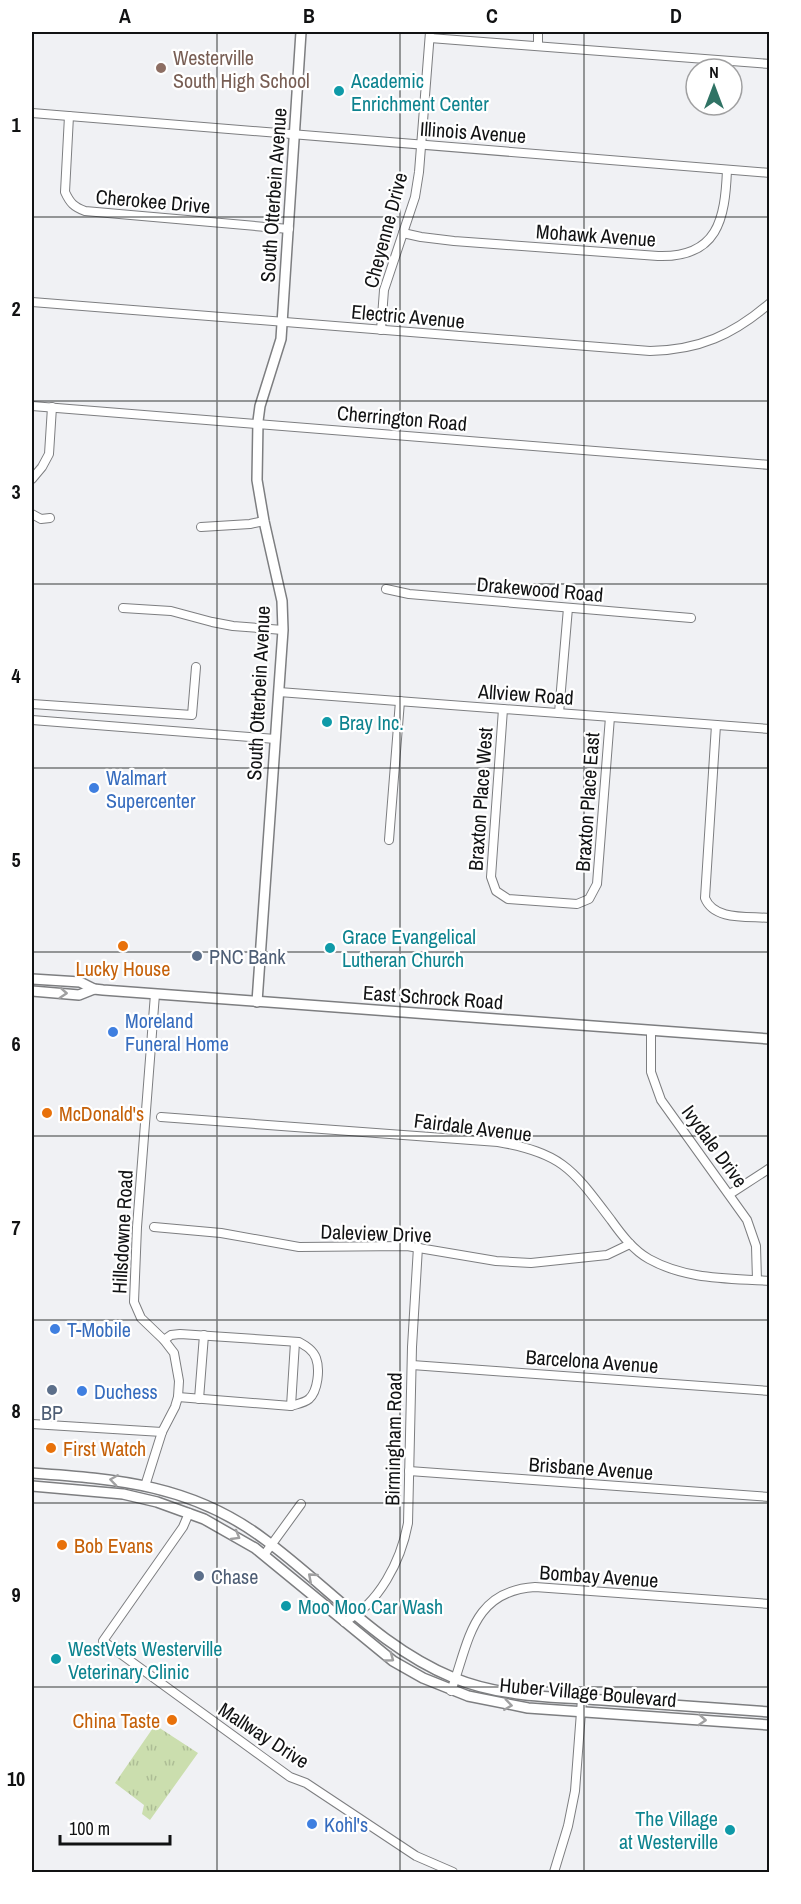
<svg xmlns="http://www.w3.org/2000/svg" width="801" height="1904" viewBox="0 0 801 1904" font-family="'Archivo Narrow',sans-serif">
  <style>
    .grass { fill: url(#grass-tufts) }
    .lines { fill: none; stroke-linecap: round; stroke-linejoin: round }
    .minor-casing { stroke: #7d7e80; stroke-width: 10 }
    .tertiary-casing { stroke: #7d7e80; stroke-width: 12 }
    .minor { stroke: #fff; stroke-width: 8 }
    .tertiary { stroke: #fff; stroke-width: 9 }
    .oneway { stroke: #a0a0a1 }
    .grid { fill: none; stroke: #111213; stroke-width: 1.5; stroke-opacity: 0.55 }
    .education-dot { fill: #8d6e63; stroke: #fff; stroke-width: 2 }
    .culture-dot { fill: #0f9aa8; stroke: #fff; stroke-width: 2 }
    .shop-dot { fill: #3f7fe0; stroke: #fff; stroke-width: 2 }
    .food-dot { fill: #e8710a; stroke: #fff; stroke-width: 2 }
    .service-dot { fill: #5c6f8a; stroke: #fff; stroke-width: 2 }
    .labels { text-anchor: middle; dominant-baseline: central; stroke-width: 4.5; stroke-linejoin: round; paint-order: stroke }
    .education-label { font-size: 20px; fill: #785e54; stroke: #fff; text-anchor: start }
    .culture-label { font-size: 20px; fill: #0d838f; stroke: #fff; text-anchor: start }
    .street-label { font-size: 20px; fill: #111213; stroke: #fff }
    .shop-label { font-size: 20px; fill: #366cbe; stroke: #fff; text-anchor: start }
    .service-label { font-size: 20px; fill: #4e5e75; stroke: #fff; text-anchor: start }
    .food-label { font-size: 20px; fill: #c56008; stroke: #fff; text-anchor: start }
    .neatline { fill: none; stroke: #111213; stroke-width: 2 }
    .grid-label { font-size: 20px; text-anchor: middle; font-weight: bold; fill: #111213 }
  </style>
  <defs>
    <pattern id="grass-tufts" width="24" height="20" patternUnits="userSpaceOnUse" patternTransform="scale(1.5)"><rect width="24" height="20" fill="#cbdeae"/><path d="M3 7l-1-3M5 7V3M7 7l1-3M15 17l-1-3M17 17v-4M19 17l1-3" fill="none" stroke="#adbd95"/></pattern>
  </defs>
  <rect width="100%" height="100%" fill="#f0f1f4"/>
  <!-- grass -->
  <polygon class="grass" points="155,1725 198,1753 150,1820 142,1814 144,1805 115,1783"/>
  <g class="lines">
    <defs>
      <g id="minor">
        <polyline points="430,38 770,64"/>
        <polyline points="538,45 538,32"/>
        <polyline points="32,113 770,173"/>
        <path d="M 69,116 L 65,192 C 70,203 74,207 85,211 L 289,229"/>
        <path d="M 403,233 L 421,237 L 454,241 L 658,256 C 718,258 725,219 727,170"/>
        <path d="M 32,302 L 650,351 C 699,350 733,335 770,303"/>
        <polyline points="381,330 384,290 415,197 419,172 430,32"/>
        <polyline points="32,406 770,465"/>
        <polyline points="32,479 42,467 49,454 52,407"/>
        <polyline points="32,514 41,519 50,518"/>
        <polyline points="201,527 250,524 264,521"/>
        <polyline points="386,589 409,594 691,618"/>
        <polyline points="123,608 171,611 212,622 233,626 283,630"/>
        <polyline points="279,692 770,729"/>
        <polyline points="32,704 192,715 196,667"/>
        <polyline points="503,709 491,877 496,891 508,899 577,904 589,899 597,884 610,717"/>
        <polyline points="559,713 568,608"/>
        <polyline points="32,720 275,739"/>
        <path d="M 716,725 L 705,898 C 714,921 748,916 770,918"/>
        <polyline points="389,840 400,701"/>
        <polyline points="651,1031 651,1072 661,1100 747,1220 756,1246 757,1280"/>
        <path d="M 161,1117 L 498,1142 C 563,1153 573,1170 611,1220 C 621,1234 633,1250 649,1259 C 687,1280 728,1278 770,1281"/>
        <polyline points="730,1194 770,1168"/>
        <polyline points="154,1227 221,1233 299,1247 407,1246 496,1261 531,1263 607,1255 630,1244"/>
        <path d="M 164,1340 L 171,1335 L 180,1334 L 299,1342 C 306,1346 313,1350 316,1358 C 320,1369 318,1391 309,1399 C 304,1403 297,1404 291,1406 L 178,1397"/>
        <polyline points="412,1365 770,1391"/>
        <polyline points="199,1399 204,1335"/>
        <polyline points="291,1406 295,1342"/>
        <polyline points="32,1424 162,1432"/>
        <polyline points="409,1471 770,1497"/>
        <polyline points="145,1486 162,1432 175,1407 178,1397 179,1381 174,1353 164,1340 141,1318 134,1302 137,1227 155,994"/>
        <polyline points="189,1513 183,1527 103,1641 290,1777 306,1783 416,1856 453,1872"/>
        <polyline points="264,1555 301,1504"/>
        <path d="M 344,1622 C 379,1604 401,1561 408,1523 L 412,1347 L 418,1247"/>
        <path d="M 451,1691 C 469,1643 471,1591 535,1587 L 770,1604"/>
        <polyline points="554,1872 568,1826 575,1791 582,1699"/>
      </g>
      <g id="tertiary">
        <polyline points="32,979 80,982 94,989 103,990 770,1039"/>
        <polyline points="32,991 79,995 94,989"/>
        <polyline points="257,1002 283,630 282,601 264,521 257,480 258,421 260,406 281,339 301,32"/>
        <path d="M 32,1473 C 118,1479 192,1485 264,1539 C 328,1586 379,1647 454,1678 C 500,1697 553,1697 602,1700 C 658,1704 714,1708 770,1712"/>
        <polyline points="32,1486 123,1494 157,1502 204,1519 255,1548 393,1661 423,1678 468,1696 528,1708 770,1725"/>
      </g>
    </defs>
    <!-- minor casing -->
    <use href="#minor" class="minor-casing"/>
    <!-- tertiary casing -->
    <use href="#tertiary" class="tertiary-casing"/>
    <!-- minor -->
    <use href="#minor" class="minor"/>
    <!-- tertiary -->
    <use href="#tertiary" class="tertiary"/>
  </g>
  <!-- one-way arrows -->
  <defs><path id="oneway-chevron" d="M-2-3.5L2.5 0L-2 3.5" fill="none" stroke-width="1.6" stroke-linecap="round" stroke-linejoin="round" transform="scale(1.5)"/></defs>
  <g class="oneway">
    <use href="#oneway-chevron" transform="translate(63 993) rotate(4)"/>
    <use href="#oneway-chevron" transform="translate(114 1480) rotate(-172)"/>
    <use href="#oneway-chevron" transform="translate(236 1536) rotate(30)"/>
    <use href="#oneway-chevron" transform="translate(312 1577) rotate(-139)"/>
    <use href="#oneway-chevron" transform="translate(390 1658) rotate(36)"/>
    <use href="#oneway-chevron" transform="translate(508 1705) rotate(8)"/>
    <use href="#oneway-chevron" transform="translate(702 1720) rotate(4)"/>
  </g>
  <!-- grid -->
  <path class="grid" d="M 217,32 L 217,1872M 400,32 L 400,1872M 584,32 L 584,1872M 32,217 L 770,217M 32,401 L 770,401M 32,584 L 770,584M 32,768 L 770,768M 32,952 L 770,952M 32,1136 L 770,1136M 32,1320 L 770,1320M 32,1503 L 770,1503M 32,1687 L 770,1687"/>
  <!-- markers -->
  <circle class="education-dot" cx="161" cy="68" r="6"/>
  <g class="culture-dot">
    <circle cx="339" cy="91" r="6"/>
    <circle cx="327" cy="722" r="6"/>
    <circle cx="330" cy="948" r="6"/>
    <circle cx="286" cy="1606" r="6"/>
    <circle cx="56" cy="1659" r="6"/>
    <circle cx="730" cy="1830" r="6"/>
  </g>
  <g class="shop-dot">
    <circle cx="94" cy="788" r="6"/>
    <circle cx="113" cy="1032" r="6"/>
    <circle cx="55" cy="1329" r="6"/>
    <circle cx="82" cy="1391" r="6"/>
    <circle cx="312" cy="1824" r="6"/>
  </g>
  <g class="food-dot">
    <circle cx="123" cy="946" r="6"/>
    <circle cx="47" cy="1113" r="6"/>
    <circle cx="51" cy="1448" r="6"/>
    <circle cx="62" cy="1545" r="6"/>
    <circle cx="172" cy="1720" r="6"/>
  </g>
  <g class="service-dot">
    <circle cx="197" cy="956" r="6"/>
    <circle cx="52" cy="1390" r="6"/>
    <circle cx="199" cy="1576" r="6"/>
  </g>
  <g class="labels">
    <!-- education labels -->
    <g class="education-label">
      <text x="173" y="57">Westerville<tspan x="173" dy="23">South High School</tspan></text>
    </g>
    <!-- culture labels -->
    <g class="culture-label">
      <text x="351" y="80">Academic<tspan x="351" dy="23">Enrichment Center</tspan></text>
      <text x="339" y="722">Bray Inc.</text>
      <text x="342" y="936">Grace Evangelical<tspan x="342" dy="23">Lutheran Church</tspan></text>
      <text x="298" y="1606">Moo Moo Car Wash</text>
      <text x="68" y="1648">WestVets Westerville<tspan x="68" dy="23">Veterinary Clinic</tspan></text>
      <text x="718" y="1818" text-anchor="end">The Village<tspan x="718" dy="23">at Westerville</tspan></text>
    </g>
    <!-- street labels -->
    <g class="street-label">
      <text transform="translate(473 132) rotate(4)">Illinois Avenue</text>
      <text transform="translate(273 195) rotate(-86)">South Otterbein Avenue</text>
      <text transform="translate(153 201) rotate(5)">Cherokee Drive</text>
      <text transform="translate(385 230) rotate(-75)">Cheyenne Drive</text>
      <text transform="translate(596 235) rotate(4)">Mohawk Avenue</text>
      <text transform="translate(408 316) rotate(5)">Electric Avenue</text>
      <text transform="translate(402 418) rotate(5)">Cherrington Road</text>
      <text transform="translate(540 589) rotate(5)">Drakewood Road</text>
      <text transform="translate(258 693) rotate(-87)">South Otterbein Avenue</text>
      <text transform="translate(526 694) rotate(4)">Allview Road</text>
      <text transform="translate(480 799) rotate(-86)">Braxton Place West</text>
      <text transform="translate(587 802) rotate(-86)">Braxton Place East</text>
      <text transform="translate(433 997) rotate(4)">East Schrock Road</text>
      <text transform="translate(473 1127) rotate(7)">Fairdale Avenue</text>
      <text transform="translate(715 1146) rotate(54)">Ivydale Drive</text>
      <text transform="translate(122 1232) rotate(-87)">Hillsdowne Road</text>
      <text transform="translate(376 1233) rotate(2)">Daleview Drive</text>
      <text transform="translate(592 1361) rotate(4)">Barcelona Avenue</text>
      <text transform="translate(393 1439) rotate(-89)">Birmingham Road</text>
      <text transform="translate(591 1468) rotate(4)">Brisbane Avenue</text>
      <text transform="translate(599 1576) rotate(4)">Bombay Avenue</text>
      <text transform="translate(588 1692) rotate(5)">Huber Village Boulevard</text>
      <text transform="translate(264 1735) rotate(33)">Mallway Drive</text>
    </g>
    <!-- shop labels -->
    <g class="shop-label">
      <text x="106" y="777">Walmart<tspan x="106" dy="23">Supercenter</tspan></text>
      <text x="125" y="1020">Moreland<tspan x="125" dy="23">Funeral Home</tspan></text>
      <text x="67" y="1329">T-Mobile</text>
      <text x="94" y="1391">Duchess</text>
      <text x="324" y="1824">Kohl's</text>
    </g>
    <!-- service labels -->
    <g class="service-label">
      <text x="209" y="956">PNC Bank</text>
      <text x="52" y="1412" text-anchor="middle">BP</text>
      <text x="211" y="1576">Chase</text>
    </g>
    <!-- food labels -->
    <g class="food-label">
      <text x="123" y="968" text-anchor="middle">Lucky House</text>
      <text x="59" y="1113">McDonald's</text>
      <text x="63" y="1448">First Watch</text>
      <text x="74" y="1545">Bob Evans</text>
      <text x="160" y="1720" text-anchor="end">China Taste</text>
    </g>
  </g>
  <!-- border -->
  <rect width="801" height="1904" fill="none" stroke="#ffffff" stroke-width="66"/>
  <!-- north arrow -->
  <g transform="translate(714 87)"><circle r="28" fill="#ffffff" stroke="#a0a0a1" stroke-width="1.5"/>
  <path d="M0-4.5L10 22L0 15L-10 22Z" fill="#307365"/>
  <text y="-9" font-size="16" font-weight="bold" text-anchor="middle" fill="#111213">N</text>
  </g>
  <!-- scale -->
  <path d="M60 1835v9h110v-9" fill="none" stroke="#111213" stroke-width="3"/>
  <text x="69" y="1835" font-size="18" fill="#111213" stroke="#ffffff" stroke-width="4.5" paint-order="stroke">100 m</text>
  <rect x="33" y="33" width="735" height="1838" class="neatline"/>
  <g class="grid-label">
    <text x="125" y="23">A</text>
    <text x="309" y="23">B</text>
    <text x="492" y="23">C</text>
    <text x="676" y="23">D</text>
    <text x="16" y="132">1</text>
    <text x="16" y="316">2</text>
    <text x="16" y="499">3</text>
    <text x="16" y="683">4</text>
    <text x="16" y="867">5</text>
    <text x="16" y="1051">6</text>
    <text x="16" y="1235">7</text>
    <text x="16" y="1418">8</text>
    <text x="16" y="1602">9</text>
    <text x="16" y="1786">10</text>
  </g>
</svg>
